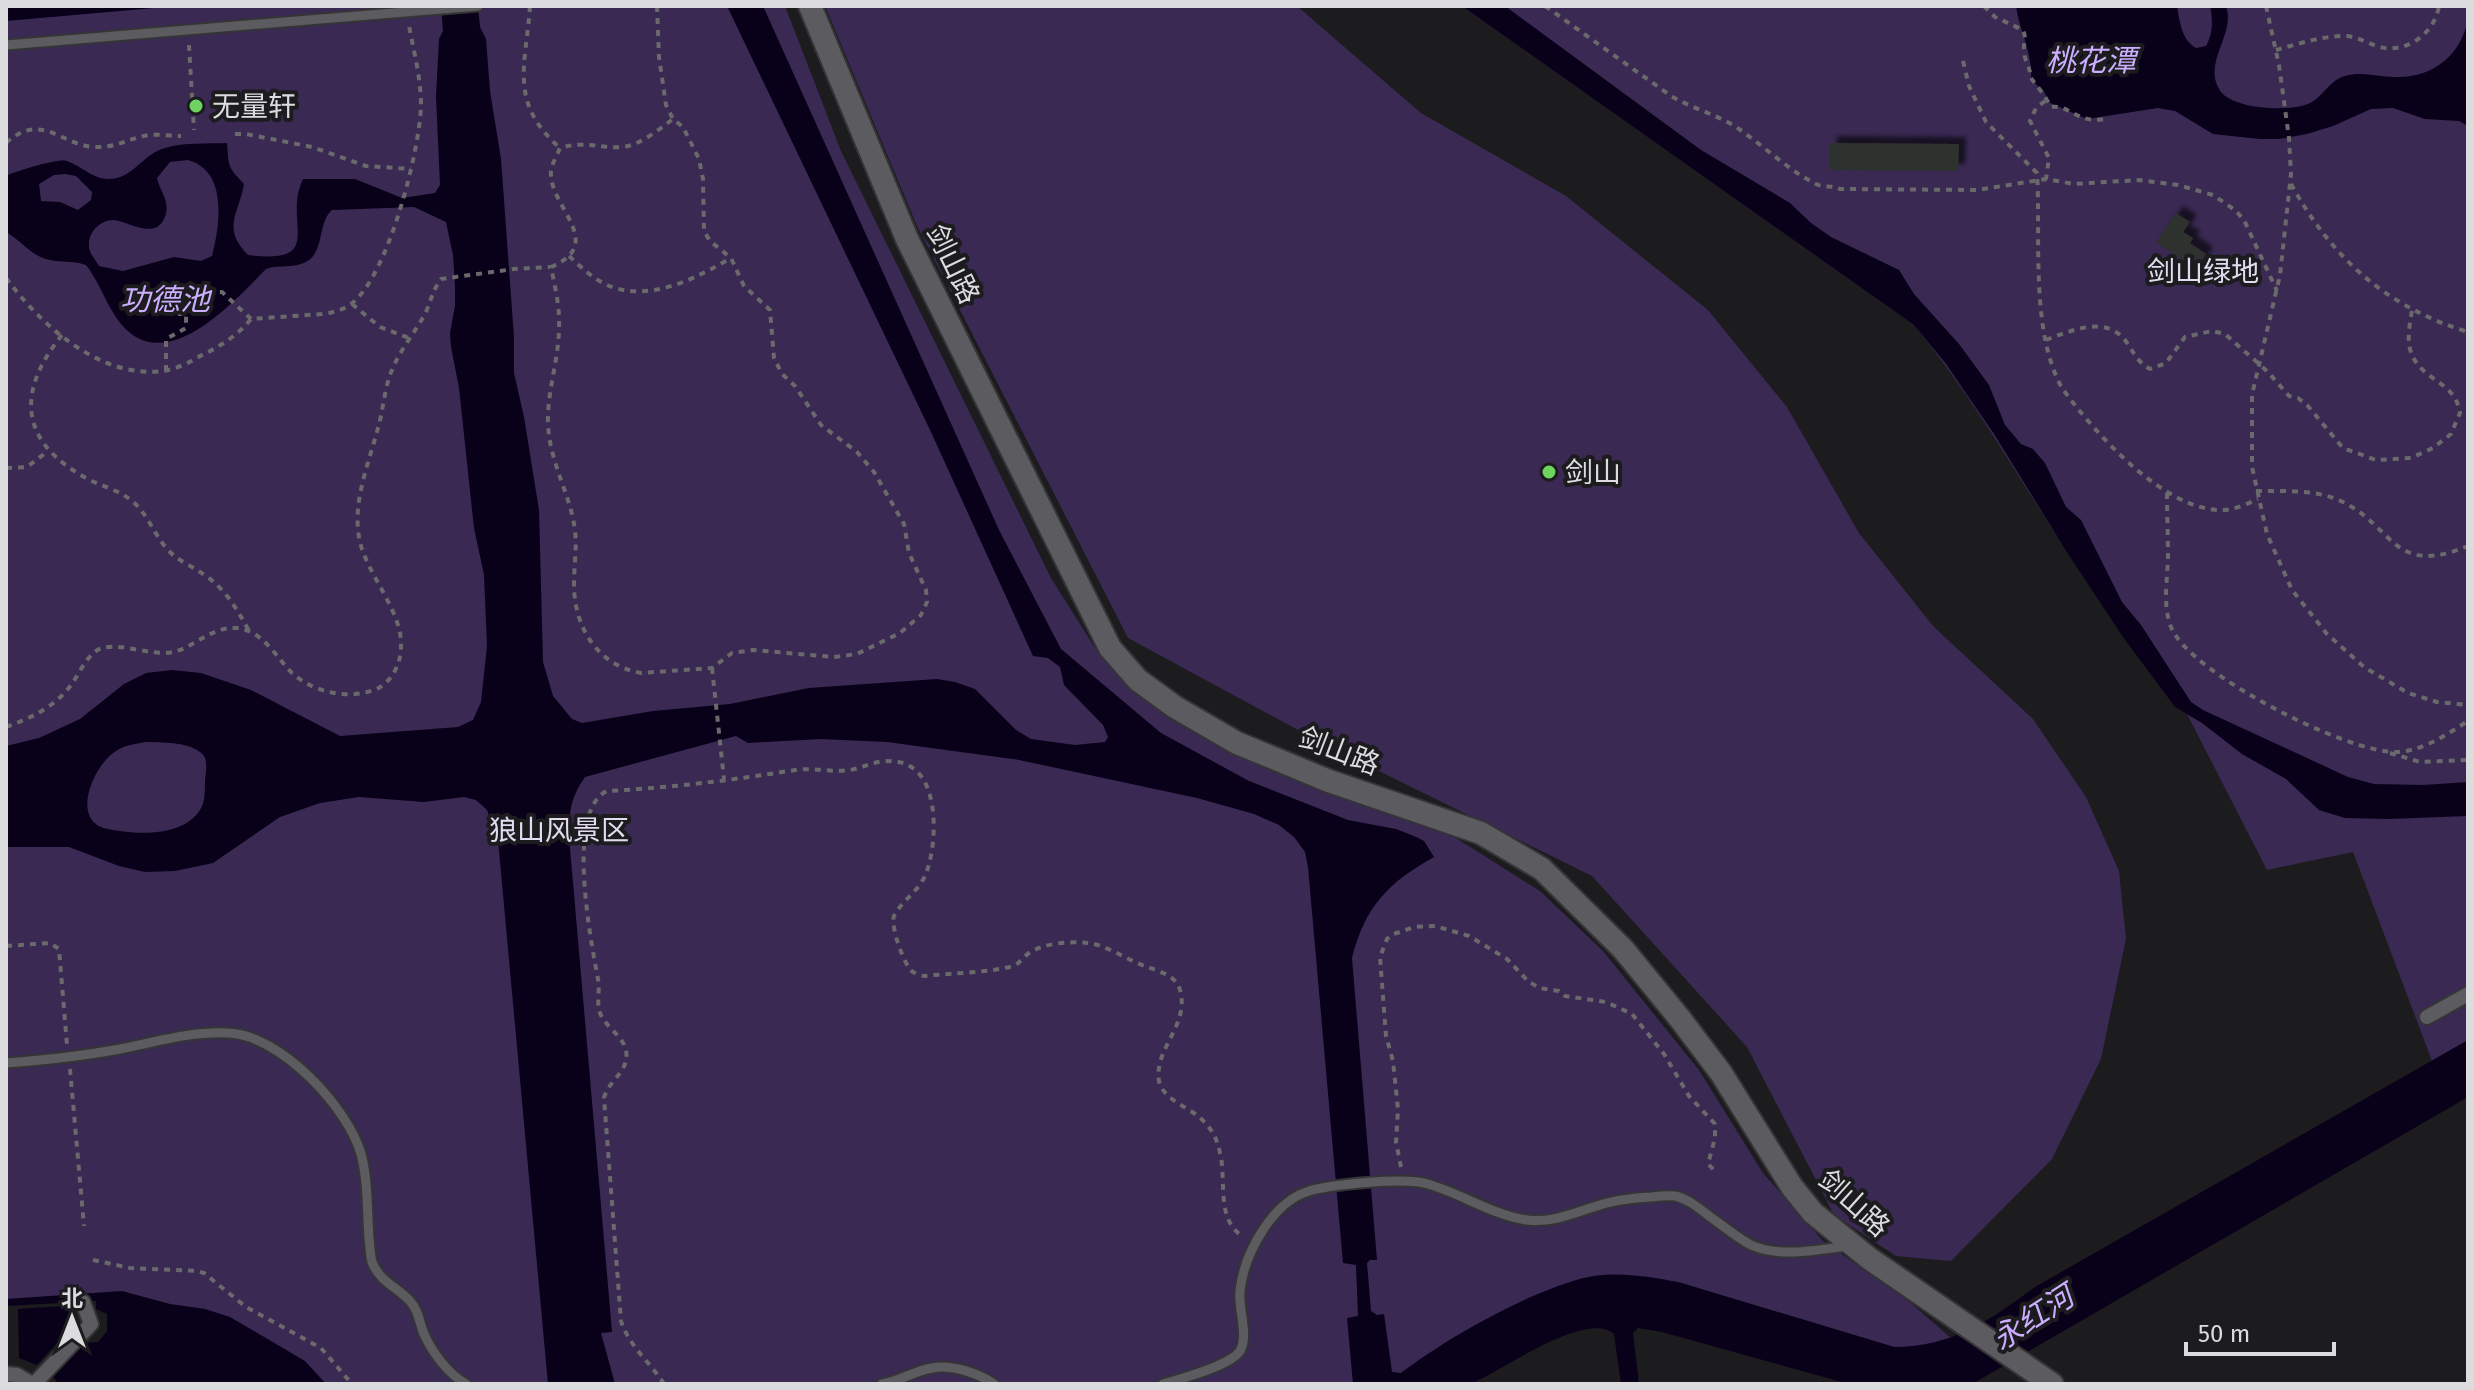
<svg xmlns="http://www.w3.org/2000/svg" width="2474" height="1390" viewBox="0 0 2474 1390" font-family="'Fira Sans','Noto Sans SC',sans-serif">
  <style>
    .green { fill: #392953 }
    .water { fill: #09001a; fill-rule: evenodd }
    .pier { fill: #1c1b1e; fill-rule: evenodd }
    .building { fill: #2f312f; filter: url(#shadow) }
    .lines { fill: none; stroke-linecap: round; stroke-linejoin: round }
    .service-casing { stroke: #353537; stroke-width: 13 }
    .pedestrian-casing { stroke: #353537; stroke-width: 18 }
    .tertiary-casing { stroke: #353537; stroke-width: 26 }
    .path { stroke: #6a6a6c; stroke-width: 4; stroke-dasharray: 6 6; stroke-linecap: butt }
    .service { stroke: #5c5b5f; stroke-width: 9 }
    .pedestrian { stroke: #5c5b5f; stroke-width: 14 }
    .tertiary { stroke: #5c5b5f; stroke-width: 22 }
    .poi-dot { fill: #6ed360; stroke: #1c1b1e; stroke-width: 3 }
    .labels { text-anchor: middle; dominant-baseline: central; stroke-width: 8; stroke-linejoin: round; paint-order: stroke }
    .poi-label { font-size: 28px; fill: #dcdcde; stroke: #1c1b1e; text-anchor: start }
    .street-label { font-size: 28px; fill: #dcdcde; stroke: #1c1b1e }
    .park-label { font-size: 28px; fill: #e1dbef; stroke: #1c1b1e }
    .water-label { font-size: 30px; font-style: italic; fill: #cbaeff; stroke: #1c1b1e }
  </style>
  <defs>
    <filter id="shadow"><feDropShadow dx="7" dy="-7" stdDeviation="2" flood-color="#0009"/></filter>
  </defs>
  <rect width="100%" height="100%" fill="#1c1b1e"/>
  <!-- green -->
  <g class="green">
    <polygon points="6,6 785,6 841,151 1051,578 1097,651 1141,697 1206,737 1285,775 1453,836 1540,891 1603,951 1699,1070 1763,1173 1823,1241 1911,1303 1952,1339 1917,1347 1894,1347 1678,1282 1582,1278 1502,1312 1449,1340 1385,1384 6,1384"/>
    <polygon points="825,6 1297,6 1421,113 1566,196 1708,310 1787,407 1859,533 1933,626 2033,719 2086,797 2119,871 2126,939 2101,1059 2052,1159 1951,1261 1896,1256 1834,1215 1747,1047 1592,876 1324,744 1128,638 917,226"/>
    <path d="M 1462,6 L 2468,6 L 2468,1040 L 2432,1061 L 2353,852 L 2267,870 L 2187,714 L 2175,707 C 2138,656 2101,605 2067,552 C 2017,475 1972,396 1914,325 Z"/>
  </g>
  <!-- water -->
  <g class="water">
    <polygon points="6,6 177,6 6,21"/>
    <path d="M 441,6 L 478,6 L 480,27 L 486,39 L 490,91 L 501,159 L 514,337 L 514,373 L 524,417 L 539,510 L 543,662 L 553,696 L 572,719 L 582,723 L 653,711 L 730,704 L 809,688 L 937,679 L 955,682 L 975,689 L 1016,730 L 1031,739 L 1075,745 L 1105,742 L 1108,737 L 1103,725 L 1064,685 L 1060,667 L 1048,658 L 1033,656 L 931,432 L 727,6 L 763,6 L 999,530 L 1061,649 L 1161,733 L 1249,781 L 1348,820 L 1396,829 L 1414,836 L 1424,841 L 1434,857 C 1389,882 1365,906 1352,958 L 1377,1260 L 1370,1260 L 1367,1263 L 1371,1311 L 1377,1315 L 1384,1314 L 1392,1372 L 1401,1373 C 1447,1338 1525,1294 1580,1279 C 1610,1270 1647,1276 1678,1282 L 1894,1347 C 1953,1347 1990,1320 2035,1287 L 2468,1040 L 2468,1097 L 1972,1384 L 1849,1384 L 1662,1332 L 1638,1328 L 1633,1333 L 1639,1384 L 1621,1384 L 1614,1334 C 1587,1310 1504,1369 1475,1382 C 1462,1388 1374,1384 1353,1384 L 1347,1318 L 1358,1316 L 1356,1265 L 1343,1263 L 1308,867 L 1305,852 L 1294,837 L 1279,825 L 1254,814 L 1197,798 L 1019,760 L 887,742 L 820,739 L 748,743 L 736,736 L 585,777 C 568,800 568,821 570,848 L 612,1332 L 601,1333 L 615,1384 L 548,1384 L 498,840 L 487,810 L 476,800 L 464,797 L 424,802 L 359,797 L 320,803 L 280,817 L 213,863 L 175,871 L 145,872 L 119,866 L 69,847 L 6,847 L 6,746 L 39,738 L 80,719 L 124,684 L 146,673 L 172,670 L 201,673 L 251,690 L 340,736 L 458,727 L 473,720 L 481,702 L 487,646 L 484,575 L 474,528 L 459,388 L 451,347 L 450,333 L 455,306 L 455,285 L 453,255 L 446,222 L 414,207 L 332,210 C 317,223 325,252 306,262 C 293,269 280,264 266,269 C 237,298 174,370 129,332 C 109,315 102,285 86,265 C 72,260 59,263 46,259 C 31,255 19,239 6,232 L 8,175 C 18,171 58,158 67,161 C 81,166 92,178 107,179 C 133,180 142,154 165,148 C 185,142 207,144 227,143 C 229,167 227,166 244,184 C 239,214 221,228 248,255 C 328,265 282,222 303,179 L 355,179 L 402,198 L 435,193 L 440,185 L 436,96 L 439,39 L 443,31 ZM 188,160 C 228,171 220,225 212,256 L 201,261 L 174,257 L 123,271 L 99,266 C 95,259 88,252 89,244 C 89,231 101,220 113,220 C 128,221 154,240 164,219 C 172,203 160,192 157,178 L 170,162 ZM 65,174 L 76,176 L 92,192 L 91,200 L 78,210 L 60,202 L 41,201 L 39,184 L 54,175 ZM 145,742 C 162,743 185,741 200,752 C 209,758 206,770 205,780 C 205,788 205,797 203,804 C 189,838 137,835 108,829 C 69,822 93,765 116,751 C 125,745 135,744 145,742 Z"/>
    <polygon points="1462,6 1505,6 1701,150 1790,203 1811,223 1831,237 1899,270 1914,294 1959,344 1989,385 2005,425 2021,444 2033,449 2045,463 2066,507 2081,520 2122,602 2141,625 2191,702 2203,710 2348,777 2374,784 2423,785 2468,782 2468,816 2388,819 2345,818 2319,810 2286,779 2242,754 2202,723 2175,707 2123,637 2068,554 1994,434 1946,364 1914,325"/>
    <path d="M 2016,6 L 2177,6 C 2180,22 2181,39 2196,48 L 2206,46 C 2213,34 2213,19 2210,6 L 2226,6 C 2236,34 2203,61 2219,89 C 2230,110 2293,113 2312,102 C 2324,95 2330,80 2345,76 C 2361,71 2378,77 2394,77 C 2431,79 2462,56 2468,18 L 2468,126 L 2459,121 L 2425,119 L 2393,108 L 2371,109 L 2333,126 L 2307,134 L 2279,139 L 2260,139 L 2213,134 L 2175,111 L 2158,108 L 2087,119 L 2048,102 L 2045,93 L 2031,79 C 2033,53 2019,30 2016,6 Z"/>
    <polygon points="122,1291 170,1304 205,1309 230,1317 305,1361 326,1384 6,1384 6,1299"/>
  </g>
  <!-- pier -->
  <path class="pier" d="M 96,1301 L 96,1309 L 107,1314 L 107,1331 L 98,1342 L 85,1343 L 53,1377 L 59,1384 L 6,1384 L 6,1306 ZM 64,1306 L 75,1315 L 71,1323 L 72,1327 L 37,1365 L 19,1358 L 18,1309 Z"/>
  <!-- building -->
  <g class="building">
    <polygon points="1830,143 1959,144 1958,171 1830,170"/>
    <polygon points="2176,213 2190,222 2183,232 2193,238 2190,243 2206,254 2196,269 2156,242"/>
  </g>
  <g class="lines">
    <defs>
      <g id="service">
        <polyline points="6,45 478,6"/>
        <path d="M 6,1063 C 45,1060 82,1056 120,1049 C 155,1042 192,1031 228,1033 C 279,1034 348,1107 361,1154 C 368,1179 367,1211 369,1238 C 370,1246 370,1255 372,1262 C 379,1281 397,1287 410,1301 C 419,1311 419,1322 424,1334 C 432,1352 448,1374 466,1384"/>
        <path d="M 882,1384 C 900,1381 914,1371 932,1368 C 951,1364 978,1373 994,1384"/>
        <path d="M 1163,1384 C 1180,1379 1230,1366 1240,1351 C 1249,1335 1238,1309 1240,1291 C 1244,1254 1272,1202 1309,1191 C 1333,1184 1401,1178 1424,1183 C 1457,1191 1494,1216 1527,1220 C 1553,1223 1573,1213 1597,1206 C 1614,1200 1633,1198 1651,1197 C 1659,1196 1667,1195 1675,1196 C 1690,1199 1703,1212 1716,1221 C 1727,1229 1739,1239 1751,1245 C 1780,1258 1816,1250 1847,1246"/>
      </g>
      <g id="pedestrian">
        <polyline points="2427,1017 2468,994"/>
        <polyline points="6,1374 17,1375 32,1384"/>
        <polyline points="34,1384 91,1324 83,1302"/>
      </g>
      <polyline id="tertiary" points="810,6 907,239 1110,648 1138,680 1175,707 1237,743 1329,781 1481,833 1542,869 1623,949 1681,1020 1721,1073 1792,1187 1813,1213 1870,1259 2052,1384"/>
    </defs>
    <!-- service casing -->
    <use href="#service" class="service-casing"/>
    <!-- pedestrian casing -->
    <use href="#pedestrian" class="pedestrian-casing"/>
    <!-- tertiary casing -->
    <use href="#tertiary" class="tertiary-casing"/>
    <!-- path -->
    <g class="path">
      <path d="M 530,6 C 526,66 508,102 560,148"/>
      <path d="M 657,6 L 659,57 L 666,105 L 673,119 L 683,127 L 699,159 L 703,179 L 704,231 L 710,241 L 731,258 L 744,286 L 770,310 L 774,358 L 782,374 L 795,386 L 821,425 L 857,452 L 874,472 L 904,524 L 909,553 L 926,590 L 927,602 L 921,615 L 900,633 L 857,654 L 834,657 L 753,650 L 732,653 L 712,668 L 641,673 C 597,665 574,627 574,584 C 574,566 577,548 575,530 C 570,493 550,464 548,424 C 547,391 559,359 559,327 C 560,307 555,287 551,267 C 608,243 548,206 551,171 C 552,164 557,155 560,148 C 586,140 600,149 623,147 C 642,144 658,130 673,119"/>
      <path d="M 1545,6 L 1671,96 C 1693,109 1719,115 1739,129 C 1765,147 1788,170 1816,184 C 1824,188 1832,185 1840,189 L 1977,190 L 2046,179 L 2074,184 L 2139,180 L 2178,185 L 2213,195 L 2235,210 L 2244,220 L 2277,291"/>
      <path d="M 1984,6 L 1995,17 L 2023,30 C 2027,39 2023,42 2024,51 C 2024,61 2031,67 2030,77 L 2044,95 L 2051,107 C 2069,104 2077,124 2104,119"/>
      <polyline points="2266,6 2279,65 2289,138 2291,174 2280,275 2252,395 2252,467 2267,534 2292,590 2327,634 2364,667 2408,693 2437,702 2468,705"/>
      <polyline points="189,45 194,130"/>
      <path d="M 2276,50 C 2298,44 2321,36 2344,36 C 2359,36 2371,46 2385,48 C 2411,51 2435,31 2439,6"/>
      <path d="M 1963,61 L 1969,86 L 1986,122 L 2037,173 C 2041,237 2030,331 2062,388 C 2093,431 2164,511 2222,510 C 2234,510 2247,504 2258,499"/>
      <polyline points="2045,101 2036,108 2030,121 2049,158 2046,179"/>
      <polyline points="235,134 246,134 312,147 366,166 411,169"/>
      <path d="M 6,143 C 41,111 61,145 94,147 C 117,148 129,138 149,135 C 159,134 171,136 181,136"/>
      <path d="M 2291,184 C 2332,258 2386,307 2468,332"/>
      <path d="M 569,256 C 580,266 590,276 603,283 C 645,305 695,279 731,258"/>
      <path d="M 6,278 C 41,325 100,379 163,371 C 177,369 190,362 202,355 C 221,346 238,335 251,319 L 322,314 C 332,313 343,310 351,304 C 388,277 420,150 421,105 C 421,79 414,52 409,26"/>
      <polyline points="352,304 380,327 409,338"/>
      <polyline points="166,314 186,314"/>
      <path d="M 62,335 C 15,393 20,443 88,479 C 103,487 119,490 132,501 C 148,514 154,535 168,550 C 178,561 192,566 203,574 C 225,588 237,609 249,631"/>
      <path d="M 2046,340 C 2070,331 2105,315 2125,340 C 2133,351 2137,362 2150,369 L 2166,363 L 2185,337 L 2212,331 L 2225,334 L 2268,372 L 2289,396 L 2298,398 L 2307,405 L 2343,448 L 2376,460 L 2411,458 L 2433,448 L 2451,434 L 2460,413 C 2455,379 2419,382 2410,349 C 2407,337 2410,323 2412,310"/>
      <polyline points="166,371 166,339 186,328 186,300 194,292 222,292 251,319"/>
      <polyline points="6,468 27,467 48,451"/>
      <path d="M 2256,491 C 2285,491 2316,489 2343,502 C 2395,528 2393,577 2468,546"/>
      <path d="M 2167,493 C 2167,513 2168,534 2168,554 C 2168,578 2162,604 2171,627 C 2189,673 2347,753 2396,752 C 2423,751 2446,735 2468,721"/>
      <polyline points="712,668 724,779"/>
      <path d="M 6,727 C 31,718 55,707 71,685 C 79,674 85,659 96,651 C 114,639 150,657 173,652 C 195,647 211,627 235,628 C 261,629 274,654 290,671 C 311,692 347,700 374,690 C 391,684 401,664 401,647 C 403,614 371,579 361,546 C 350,507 368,466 378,428 C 383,411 384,392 390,375 C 398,352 415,333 426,312 C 431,300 433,290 441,279 L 514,269 L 550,267"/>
      <polyline points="2390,753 2420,762 2468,760"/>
      <polyline points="6,946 50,943 59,949 67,1045"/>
      <polyline points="70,1069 84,1226"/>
      <polyline points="1401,1167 1396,1142 1398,1109 1393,1061 1386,1036 1380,957 1387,939 1394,934 1414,927 1435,926 1469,936 1507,959 1528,981 1539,988 1559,991 1565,996 1606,1002 1632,1014 1664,1054 1689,1096 1715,1124 1715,1138 1708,1164 1714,1170"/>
      <polyline points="93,1260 130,1268 197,1271 204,1273 246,1307 321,1348 352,1384"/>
      <path d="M 664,1384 C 650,1362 629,1346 621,1321 L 604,1098 C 609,1079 630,1072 626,1050 C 622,1034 603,1026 599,1010 C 597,1000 600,989 598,979 C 591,942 565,810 607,791 C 670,788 733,780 795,770 C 813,767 832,773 850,770 C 862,768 872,762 885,761 C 896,761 905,762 914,769 C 940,788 937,851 924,878 C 916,893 901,902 894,916 C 890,925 904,966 913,972 C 914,973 923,976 924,976 C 953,973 982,973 1010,967 C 1018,966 1022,958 1029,953 C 1044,943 1070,941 1088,943 C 1107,945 1127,960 1145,966 C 1160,972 1178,975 1181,994 C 1187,1028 1154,1049 1159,1081 C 1163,1099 1186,1106 1199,1117 C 1211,1127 1217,1138 1220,1153 C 1227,1180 1215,1221 1244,1237"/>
    </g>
    <!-- service -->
    <use href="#service" class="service"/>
    <!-- pedestrian -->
    <use href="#pedestrian" class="pedestrian"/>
    <!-- tertiary -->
    <use href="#tertiary" class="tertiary"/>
  </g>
  <!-- markers -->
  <g class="poi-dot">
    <circle cx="196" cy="106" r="8"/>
    <circle cx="1549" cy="472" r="8"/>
  </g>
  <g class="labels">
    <!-- poi labels -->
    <g class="poi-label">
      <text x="212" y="106">无量轩</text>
      <text x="1565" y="472">剑山</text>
    </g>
    <!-- street labels -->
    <g class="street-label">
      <text transform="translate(953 264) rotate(64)">剑山路</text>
      <text transform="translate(1339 751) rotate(21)">剑山路</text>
      <text transform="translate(1854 1203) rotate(42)">剑山路</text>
    </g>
    <!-- park labels -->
    <g class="park-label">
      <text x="2203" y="271">剑山绿地</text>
      <text x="559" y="830">狼山风景区</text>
    </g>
    <!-- water labels -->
    <g class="water-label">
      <text x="2091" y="61">桃花潭</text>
      <text x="165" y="300">功德池</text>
      <text transform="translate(2033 1318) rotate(-33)">永红河</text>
    </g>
  </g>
  <!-- border -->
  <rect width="2474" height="1390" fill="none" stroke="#dcdcde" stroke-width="16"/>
  <!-- north arrow -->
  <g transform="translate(72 1318)" stroke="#1c1b1e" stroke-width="6" paint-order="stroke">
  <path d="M0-6L14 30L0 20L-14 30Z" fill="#dcdcde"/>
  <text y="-12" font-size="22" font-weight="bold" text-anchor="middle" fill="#dcdcde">北</text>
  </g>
  <!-- scale -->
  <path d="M2186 1342v12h148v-12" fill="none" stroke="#dcdcde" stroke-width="4"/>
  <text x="2198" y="1342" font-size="24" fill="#dcdcde" stroke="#1c1b1e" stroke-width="6" paint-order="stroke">50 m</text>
</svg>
